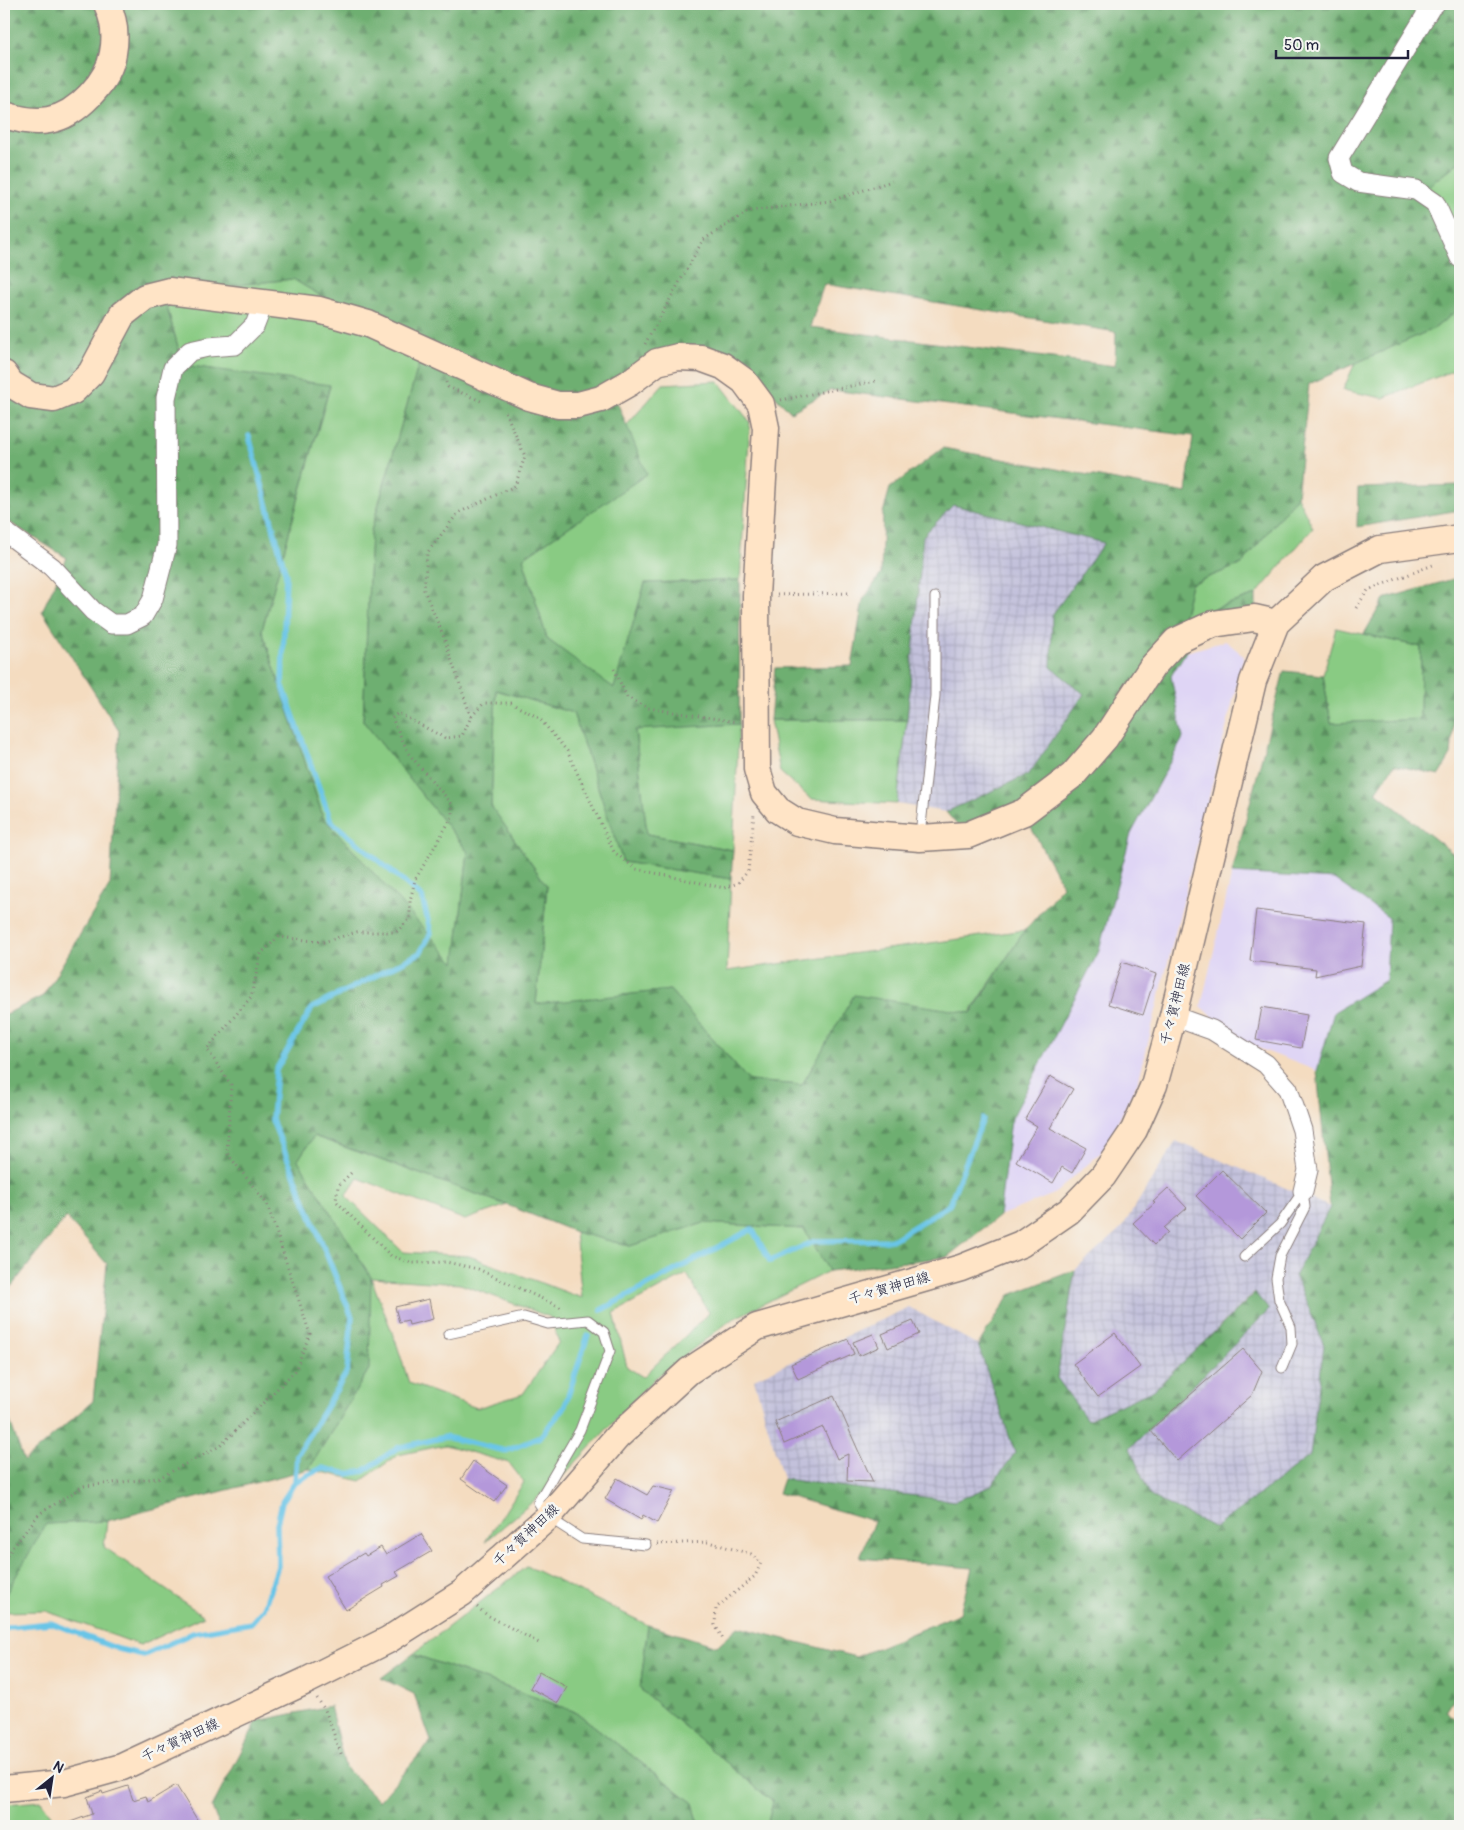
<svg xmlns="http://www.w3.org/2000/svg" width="1464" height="1830" viewBox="0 0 1464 1830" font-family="Pangolin,'Klee One',sans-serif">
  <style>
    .built { fill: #dfd5f5 }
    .industrial { fill: url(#industrial-grid) }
    .grass { fill: #89cb83; stroke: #56765f; fill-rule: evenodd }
    .forest { fill: url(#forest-firs); stroke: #486856; fill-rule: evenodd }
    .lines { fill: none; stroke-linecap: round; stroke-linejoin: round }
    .stream { stroke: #69c5e7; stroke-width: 5.5 }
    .building { fill: #b498da }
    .lane-casing { stroke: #8b7f7e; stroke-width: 11 }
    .street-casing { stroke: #8b7f7e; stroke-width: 21 }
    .secondary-casing { stroke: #8b7f7e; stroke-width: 29 }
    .path { stroke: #8b7f7e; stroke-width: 3; stroke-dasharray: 1 4; stroke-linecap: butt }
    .lane { stroke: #fff; stroke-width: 9 }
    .street { stroke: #fff; stroke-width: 19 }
    .secondary { stroke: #ffe4c6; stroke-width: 26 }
    .labels { text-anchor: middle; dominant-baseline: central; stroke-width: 5; stroke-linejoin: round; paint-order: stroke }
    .street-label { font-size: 14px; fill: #22223b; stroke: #f6f6f2 }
  </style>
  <defs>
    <pattern id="industrial-grid" width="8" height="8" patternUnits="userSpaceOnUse" patternTransform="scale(1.25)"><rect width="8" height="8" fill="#c3c1db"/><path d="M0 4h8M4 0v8" fill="none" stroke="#a7a6bd"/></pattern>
    <pattern id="forest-firs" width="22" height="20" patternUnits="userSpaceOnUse" patternTransform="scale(1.25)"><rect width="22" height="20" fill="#6eaf71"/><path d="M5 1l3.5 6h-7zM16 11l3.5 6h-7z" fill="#5a8e5e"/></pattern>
  </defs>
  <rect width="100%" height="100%" fill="#f6f6f2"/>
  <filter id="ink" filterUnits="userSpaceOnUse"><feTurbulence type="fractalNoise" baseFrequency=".02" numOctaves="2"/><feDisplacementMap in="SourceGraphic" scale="10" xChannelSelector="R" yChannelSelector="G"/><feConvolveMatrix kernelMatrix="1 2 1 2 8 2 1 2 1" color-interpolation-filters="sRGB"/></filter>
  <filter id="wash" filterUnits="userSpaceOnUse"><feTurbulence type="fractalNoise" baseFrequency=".0096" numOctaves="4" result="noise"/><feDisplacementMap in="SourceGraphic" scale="20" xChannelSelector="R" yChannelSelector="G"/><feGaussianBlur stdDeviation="1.12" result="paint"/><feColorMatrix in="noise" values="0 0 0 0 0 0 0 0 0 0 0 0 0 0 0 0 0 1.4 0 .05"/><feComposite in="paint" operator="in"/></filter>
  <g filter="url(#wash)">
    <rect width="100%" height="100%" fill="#f4dcc0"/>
    <!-- built -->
    <g class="built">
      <polygon points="1226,641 1244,656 1139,1079 1105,1149 1054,1194 999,1216 1011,1120 1098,953 1131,834 1183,738 1171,676 1186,652"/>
      <polygon points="1232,873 1334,879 1389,917 1386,980 1334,1012 1317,1071 1240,1041 1201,1006"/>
    </g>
    <!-- industrial -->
    <g class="industrial">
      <polygon points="953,505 1104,543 1052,615 1051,667 1084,694 1029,774 946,812 897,804 907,720 923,536"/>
      <polygon points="1176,1141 1330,1207 1295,1275 1324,1345 1310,1456 1215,1528 1150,1496 1130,1448 1269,1310 1254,1293 1154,1390 1086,1420 1057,1378 1075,1270 1121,1229"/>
      <polygon points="909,1307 978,1345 1015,1453 991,1486 955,1501 783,1479 754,1379"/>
    </g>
    <!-- grass -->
    <g class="grass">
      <polygon points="1460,161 1460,250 1426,188"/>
      <polygon points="293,279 421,356 371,531 363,721 468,852 455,964 323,817 262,630 330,386 183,365 163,292"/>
      <polygon points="1460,308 1460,368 1383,398 1343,390 1355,363 1435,328"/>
      <polygon points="718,381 750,422 740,580 645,583 614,689 547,639 523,558 646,474 626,426 663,384"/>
      <polygon points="1297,496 1313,528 1256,595 1183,619 1191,584 1242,564"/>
      <polygon points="1336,628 1421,647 1420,720 1331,723 1323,675"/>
      <polygon points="496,690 573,713 623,862 731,879 727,971 1025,930 970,1013 854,996 802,1085 749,1081 670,990 536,1005 547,886 491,806"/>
      <polygon points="770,720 907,720 897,804 811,799 780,772"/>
      <polygon points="739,724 733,850 647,834 635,729"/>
      <path d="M 313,1136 L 507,1205 L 465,1220 L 358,1178 L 346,1196 L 403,1252 L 469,1256 L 582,1298 L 575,1232 L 630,1246 L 704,1223 L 804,1229 L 829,1271 L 731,1320 L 654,1379 L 562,1477 L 485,1542 L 524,1482 L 509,1463 L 445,1445 L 398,1455 L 361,1481 L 309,1469 L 369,1369 L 298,1160 ZM 687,1274 L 709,1313 L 643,1377 L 627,1367 L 614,1313 ZM 371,1278 L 460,1284 L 550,1317 L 559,1342 L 523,1394 L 477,1408 L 409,1383 L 397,1345 Z"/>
      <polygon points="107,1521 104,1547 204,1616 140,1645 46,1611 4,1612 4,1597 45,1524"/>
      <polygon points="527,1566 648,1625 640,1689 773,1802 767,1826 699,1826 693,1803 576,1712 413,1654"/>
      <polygon points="41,1801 59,1826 4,1826 5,1804"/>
    </g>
    <!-- forest -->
    <g class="forest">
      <path d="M 4,4 L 1460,4 L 1460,161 L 1426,188 L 1460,250 L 1460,308 L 1435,328 L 1309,384 L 1297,496 L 1242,564 L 1191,584 L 1183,619 L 1256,595 L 1256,614 L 1198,632 L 1171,676 L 1183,738 L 1131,834 L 1098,953 L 1011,1120 L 999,1216 L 947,1257 L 829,1271 L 804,1229 L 704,1223 L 630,1246 L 575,1232 L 507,1205 L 314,1136 L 298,1160 L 371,1277 L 369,1369 L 309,1469 L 107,1521 L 46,1524 L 4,1597 L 4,1404 L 24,1461 L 93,1401 L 107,1264 L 66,1217 L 4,1296 L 4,1015 L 43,996 L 110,885 L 119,731 L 42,611 L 67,558 L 4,519 ZM 293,279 L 421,356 L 371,531 L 363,721 L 468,852 L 455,963 L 323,817 L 262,630 L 330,385 L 183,365 L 163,293 ZM 824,284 L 1116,332 L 1115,366 L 810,327 ZM 730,351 L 791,412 L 831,390 L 1193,436 L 1186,493 L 943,448 L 890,488 L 883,513 L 881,574 L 863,600 L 852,666 L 775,668 L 770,720 L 907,720 L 923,536 L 953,505 L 1104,543 L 1052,615 L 1051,667 L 1084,694 L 1029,774 L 946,812 L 963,832 L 1029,824 L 1063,886 L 1025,930 L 971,1013 L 854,995 L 802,1085 L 749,1081 L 670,990 L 536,1004 L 547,886 L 491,806 L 496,690 L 573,713 L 623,862 L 731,879 L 733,850 L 647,834 L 635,730 L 739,724 L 740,580 L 645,583 L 614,688 L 547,639 L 523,558 L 647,474 L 609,383 Z"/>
      <polygon points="1460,485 1460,510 1357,527 1358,488"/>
      <polygon points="1460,577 1460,648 1451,755 1439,775 1394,765 1376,792 1460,859 1460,1688 1446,1711 1460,1722 1460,1826 767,1826 773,1802 640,1689 648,1625 717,1646 738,1627 856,1657 960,1613 972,1568 860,1558 874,1521 778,1493 783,1479 955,1501 991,1486 1015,1453 978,1345 1010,1295 1075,1270 1057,1378 1087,1420 1154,1390 1255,1293 1269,1310 1130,1448 1150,1496 1215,1528 1310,1456 1324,1345 1295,1275 1330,1207 1317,1071 1334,1012 1386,980 1389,918 1334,879 1232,873 1284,671 1323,675 1331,723 1420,719 1421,647 1364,634 1384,599"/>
      <polygon points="413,1654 576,1712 693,1803 699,1826 219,1826 212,1807 257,1721 330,1706 345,1767 379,1801 431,1741 414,1694 381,1678"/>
    </g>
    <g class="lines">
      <!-- stream -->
      <g class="stream">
        <polyline points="249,436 286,575 282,684 331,821 422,897 431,933 420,953 312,1008 276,1070 272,1120 352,1317 347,1372 297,1455 295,1482"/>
        <polyline points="601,1310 752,1229 770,1261 815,1241 892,1240 949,1205 983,1119"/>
        <polyline points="4,1630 10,1627 51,1623 118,1649 144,1655 193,1633 251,1623 264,1608 278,1566 277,1524 282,1502 295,1482 322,1468 348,1474 364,1471 397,1448 445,1437 506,1451 540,1437 564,1408 588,1335"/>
      </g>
    </g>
    <g id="blocks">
      <!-- building -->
      <g class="building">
        <polygon points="1256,910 1366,924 1361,966 1315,976 1316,969 1250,961"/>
        <polygon points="1122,962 1156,974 1143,1015 1108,1004"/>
        <polygon points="1262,1007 1307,1015 1301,1048 1256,1040"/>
        <polygon points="1050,1076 1073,1089 1050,1128 1086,1148 1072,1173 1062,1167 1053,1183 1016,1161 1037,1126 1025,1119"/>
        <polygon points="1222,1170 1266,1213 1240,1239 1196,1196"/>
        <polygon points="1168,1188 1187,1208 1164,1228 1168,1232 1154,1245 1133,1223 1155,1203 1153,1202"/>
        <polygon points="429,1299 433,1319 409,1325 408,1320 399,1322 395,1307"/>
        <polygon points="913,1321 919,1334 888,1348 882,1334"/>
        <polygon points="1115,1333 1140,1367 1098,1397 1073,1364"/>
        <polygon points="873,1334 879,1347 859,1356 853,1342"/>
        <polygon points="848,1339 854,1354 798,1379 791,1364"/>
        <polygon points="1243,1349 1262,1371 1252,1395 1177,1461 1150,1430"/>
        <polygon points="834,1396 858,1450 873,1482 847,1481 848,1454 837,1459 823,1427 784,1444 775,1422"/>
        <polygon points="473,1461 507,1485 494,1502 461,1479"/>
        <polygon points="617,1478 647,1495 653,1486 674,1491 657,1523 643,1515 641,1520 605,1499"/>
        <polygon points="421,1534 432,1551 396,1572 399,1576 383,1585 384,1587 346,1610 325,1576 364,1553 366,1556 381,1547 386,1555"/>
        <polygon points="539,1672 567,1687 558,1703 530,1688"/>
        <polygon points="176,1785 201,1826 164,1826 162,1823 152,1826 65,1826 65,1824 92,1814 87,1797 102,1791 103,1794 128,1786 133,1800 146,1796 148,1802"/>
      </g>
    </g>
  </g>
  <g filter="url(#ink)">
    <use href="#blocks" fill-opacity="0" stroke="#8b7f7e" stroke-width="1"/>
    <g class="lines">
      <defs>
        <g id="lane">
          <polyline points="920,835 935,696 935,597"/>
          <polyline points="1244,1257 1280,1224 1303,1191"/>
          <polyline points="448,1334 524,1317 548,1324 588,1320 604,1332 610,1351 580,1430 538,1502 548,1517 582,1539 646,1545"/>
          <polyline points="1282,1368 1292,1344 1291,1327 1279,1300 1276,1278 1280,1256 1305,1207 1303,1191"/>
        </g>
        <g id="street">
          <polyline points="1435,4 1431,7 1339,158 1343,173 1358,182 1416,190 1435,203 1460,258"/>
          <polyline points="4,531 52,567 93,611 111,624 127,624 143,616 153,599 167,545 166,398 173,368 190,351 208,347 235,345 255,325 264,302"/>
          <polyline points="1173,1016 1212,1030 1266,1064 1288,1089 1302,1130 1308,1170 1303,1191"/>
        </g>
        <g id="secondary">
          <path d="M 4,115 C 19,119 33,123 49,120 C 77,115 109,81 113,53 C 116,37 114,19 107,4"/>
          <polyline points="4,374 11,384 31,396 54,399 73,391 91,373 122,315 145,297 169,291 319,310 368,324 529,397 558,405 578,405 601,399 629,383 657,362 678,357 701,358 723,366 744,381 761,404 766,428 756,596 757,769 764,793 778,810 797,822 835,831 920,838 968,835 1024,812 1073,775 1105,738 1152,667 1176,641 1213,624 1254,618 1276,623"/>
          <polyline points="4,1789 64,1783 122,1767 306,1681 388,1640 462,1593 548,1517 617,1437 689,1371 757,1327 961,1268 1021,1244 1069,1211 1103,1176 1134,1130 1154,1085 1173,1016 1253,681 1276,623 1324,578 1380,549 1460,538"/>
        </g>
      </defs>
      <!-- lane casing -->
      <use href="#lane" class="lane-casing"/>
      <!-- street casing -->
      <use href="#street" class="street-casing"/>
      <!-- secondary casing -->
      <use href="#secondary" class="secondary-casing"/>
      <!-- path -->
      <g class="path">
        <polyline points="645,344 703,240 749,211 830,201 892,181"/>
        <polyline points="446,382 448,387 481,401"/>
        <polyline points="781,400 876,381"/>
        <polyline points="777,595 849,593"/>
        <polyline points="1356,608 1368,590 1433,565"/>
        <polyline points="614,669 627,697 648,708 737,722"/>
        <polyline points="471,717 443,635 424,590 427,553 458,513 515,486 525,456 505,411"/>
        <polyline points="351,1173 338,1186 336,1201 391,1256 413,1263 446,1262 478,1269 564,1309"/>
        <polyline points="657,1544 708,1542 751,1554 761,1563 755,1576 716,1608 715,1625 724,1641"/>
        <polyline points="4,1559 39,1514 84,1486 159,1478 220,1446 295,1371 310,1334 267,1204 227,1153 231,1085 207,1049 251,997 261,953 279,937 323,942 357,932 396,932 410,919 410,901 415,880 452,817 452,804 409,754 392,718 398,713 445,738 462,736 471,717 484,703 511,703 539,718 567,751 614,852 636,869 724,888 738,883 748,871 754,814"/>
        <polyline points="477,1607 487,1615 539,1643"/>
        <polyline points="317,1698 325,1710 342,1756"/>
      </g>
      <!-- lane -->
      <use href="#lane" class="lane"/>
      <!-- street -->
      <use href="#street" class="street"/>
      <!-- secondary -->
      <use href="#secondary" class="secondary"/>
    </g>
  </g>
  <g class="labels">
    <!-- street labels -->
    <g class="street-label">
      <text transform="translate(1175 1004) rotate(-76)">千々賀神田線</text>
      <text transform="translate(889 1288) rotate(-16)">千々賀神田線</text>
      <text transform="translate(526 1535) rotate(-43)">千々賀神田線</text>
      <text transform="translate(180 1740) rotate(-25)">千々賀神田線</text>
    </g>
  </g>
  <!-- margin -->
  <rect width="1464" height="1830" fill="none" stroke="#f6f6f2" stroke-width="20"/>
  <!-- north arrow -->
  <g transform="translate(52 1778) rotate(30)" stroke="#f6f6f2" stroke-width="4" paint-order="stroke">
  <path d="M0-4L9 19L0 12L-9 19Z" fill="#22223b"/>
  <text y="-8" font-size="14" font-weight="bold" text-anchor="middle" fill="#22223b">N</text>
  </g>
  <!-- scale -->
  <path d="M1276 50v8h132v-8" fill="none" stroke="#22223b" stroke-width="2.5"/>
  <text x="1284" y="50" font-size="15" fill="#22223b" stroke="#f6f6f2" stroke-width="4" paint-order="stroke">50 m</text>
</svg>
